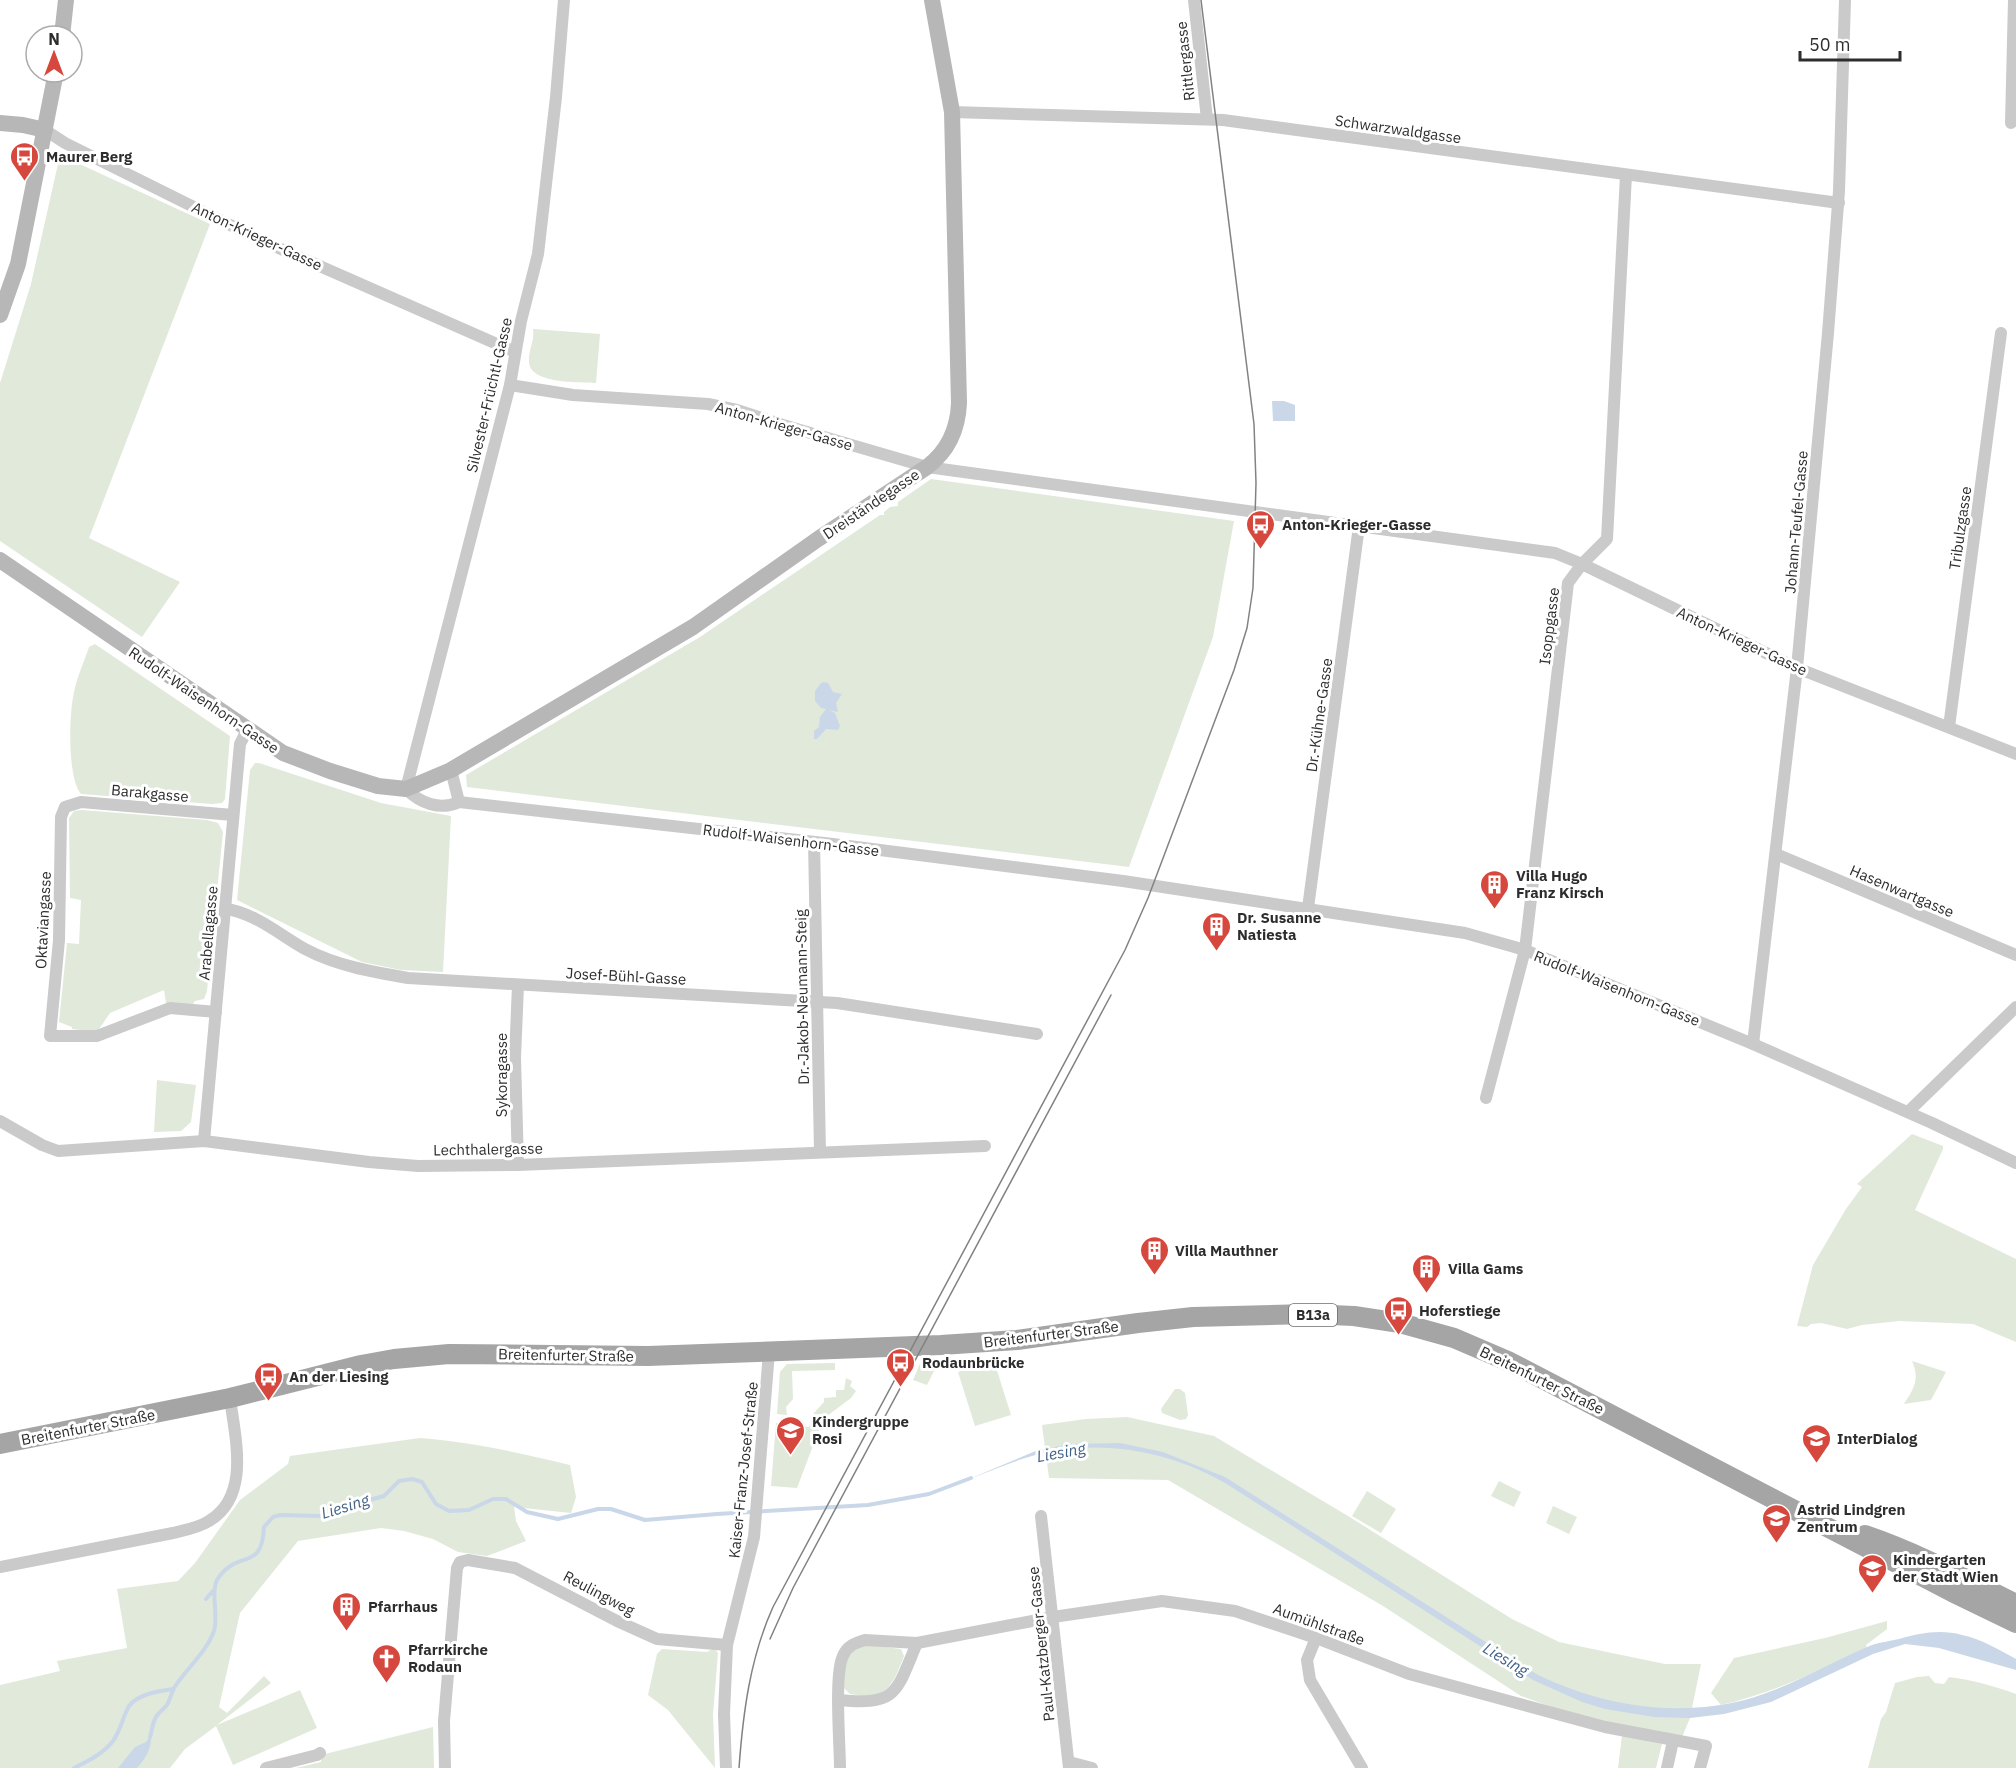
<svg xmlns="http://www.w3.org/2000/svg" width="2016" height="1768" viewBox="0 0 2016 1768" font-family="'IBM Plex Sans',sans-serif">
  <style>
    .green { fill: #e1e9db }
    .water { fill: #c9d7e8 }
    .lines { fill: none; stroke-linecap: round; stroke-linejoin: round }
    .stream { stroke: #c9d7e8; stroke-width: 4 }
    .street { stroke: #cacaca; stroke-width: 12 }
    .secondary { stroke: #b7b7b7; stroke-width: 16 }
    .primary { stroke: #a5a5a5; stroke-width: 20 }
    .tram { stroke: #828282; stroke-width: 1.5 }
    .labels { text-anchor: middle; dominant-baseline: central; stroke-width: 6; stroke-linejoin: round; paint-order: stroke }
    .shield { fill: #fff; stroke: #6c6c6c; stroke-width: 1.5 }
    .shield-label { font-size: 14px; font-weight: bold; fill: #2d2d2d }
    .street-label { font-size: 15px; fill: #2d2d2d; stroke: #fff }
    .poi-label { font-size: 15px; font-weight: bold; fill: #2d2d2d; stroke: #fff; text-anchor: start }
    .water-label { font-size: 16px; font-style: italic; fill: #426388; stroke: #fff }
  </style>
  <rect width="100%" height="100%" fill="#fff"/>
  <!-- green -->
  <g class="green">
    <polygon points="60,155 210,224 89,538 180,582 142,637 0,541 0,383 31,284"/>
    <path d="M 533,329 L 600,334 L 596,383 C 579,382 530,384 529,362 C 528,350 535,341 533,329 Z"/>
    <polygon points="931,479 1234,521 1213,637 1129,867 467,787 466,775 700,637 880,515 884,515 884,512 890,507 898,506 898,502"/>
    <path d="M 95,644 L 230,736 L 225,799 L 222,803 L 212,804 L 81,794 C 67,777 69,713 74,692 C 77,677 84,662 89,647 Z"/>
    <polygon points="255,763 259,763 381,803 451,816 443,972 401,970 362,962 237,900 250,770"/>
    <polygon points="82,810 207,820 218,823 223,832 207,991 204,999 195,1001 193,1004 166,1003 164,990 110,1013 97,1032 72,1029 72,1027 59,1022 67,943 79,944 81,900 70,898 69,818 74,811"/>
    <polygon points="157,1080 196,1085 191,1122 181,1131 154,1132"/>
    <polygon points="1912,1134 1943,1146 1943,1149 1915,1210 2016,1259 2016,1342 1973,1324 1899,1321 1862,1325 1847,1329 1821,1323 1811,1324 1807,1327 1797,1326 1813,1265 1846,1209 1862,1187 1857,1184"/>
    <polygon points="922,1359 930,1359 938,1363 927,1385 913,1380"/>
    <polygon points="994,1361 1011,1415 975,1426 958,1372"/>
    <path d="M 1912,1361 L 1946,1372 L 1931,1400 L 1904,1404 C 1914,1389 1920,1379 1912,1361 Z"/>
    <polygon points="835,1363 835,1370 792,1371 793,1399 786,1407 787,1415 777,1414 780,1372 787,1364"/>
    <polygon points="846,1378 852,1381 850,1386 856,1391 851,1398 823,1419 797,1488 771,1486 776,1423 809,1427 814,1413 824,1402 824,1398 836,1397 836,1390 844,1390"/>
    <polygon points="1175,1389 1180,1389 1185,1393 1188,1415 1186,1419 1180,1420 1162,1413 1161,1409"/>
    <polygon points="1127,1417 1214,1436 1348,1516 1512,1619 1559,1642 1665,1664 1701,1664 1690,1718 1680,1742 1560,1710 1521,1696 1383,1606 1168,1480 1049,1478 1042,1425 1086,1419"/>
    <path d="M 420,1438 C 472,1442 520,1453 570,1465 L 576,1497 L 571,1513 L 514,1507 L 516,1521 L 526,1541 L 487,1556 L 458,1552 L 433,1539 L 404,1531 L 381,1528 L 298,1541 L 240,1613 L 219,1707 L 227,1713 L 264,1676 L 271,1683 L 217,1725 L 300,1690 L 317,1728 L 233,1765 L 216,1726 L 185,1749 L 170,1768 L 0,1768 L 0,1685 L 60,1671 L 57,1661 L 127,1648 L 117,1589 L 178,1581 L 195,1563 L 240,1500 L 288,1464 L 290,1456 Z"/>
    <polygon points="1499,1481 1521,1492 1514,1507 1491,1496"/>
    <polygon points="1367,1491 1396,1509 1381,1533 1352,1516"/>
    <polygon points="1553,1506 1577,1517 1569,1534 1546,1523"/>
    <path d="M 1887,1621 L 1887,1629 L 1866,1645 L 1867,1648 C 1819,1671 1773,1693 1721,1705 L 1711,1693 L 1734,1658 L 1825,1638 Z"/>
    <path d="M 869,1645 L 901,1649 L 904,1656 C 892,1687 886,1701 850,1694 L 844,1688 C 845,1666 844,1650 869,1645 Z"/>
    <polygon points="714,1648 718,1653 713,1714 715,1768 668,1710 648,1695 657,1654 662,1649 707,1652"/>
    <path d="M 1929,1676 L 1935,1683 L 1944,1684 L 1949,1677 C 1972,1680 1995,1686 2016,1694 L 2016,1768 L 1868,1768 L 1881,1719 L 1886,1712 L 1895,1683 L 1917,1677 Z"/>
    <polygon points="433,1727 434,1768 296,1768 321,1762 321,1755"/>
    <polygon points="1622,1735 1662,1744 1656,1768 1618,1768"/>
  </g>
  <!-- water -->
  <g class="water">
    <polygon points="1272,401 1284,401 1295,405 1295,421 1273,421"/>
    <polygon points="824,682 828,683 833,692 842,694 836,703 838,712 829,710 835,713 840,726 838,730 826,729 817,739 814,739 814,731 819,727 820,717 826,709 821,708 815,701 815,691 821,683"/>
    <path d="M 1120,1443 L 1163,1452 L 1225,1477 L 1538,1675 C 1605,1707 1683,1719 1755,1697 C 1796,1684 1833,1661 1872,1645 C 1881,1642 1891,1641 1899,1639 C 1920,1633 1940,1629 1962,1635 C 1982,1639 1999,1650 2016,1659 L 2016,1670 L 1939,1648 L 1905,1644 L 1873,1654 L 1771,1702 L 1724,1714 L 1690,1718 L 1654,1717 L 1605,1709 L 1582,1702 L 1533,1680 L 1230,1486 C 1174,1452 1107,1439 1043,1453 C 1018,1459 993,1470 969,1479 L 1038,1450 L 1072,1444 Z"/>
    <path d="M 151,1735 C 152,1748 146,1758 137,1768 L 118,1768 L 135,1747 L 146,1742 Z"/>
  </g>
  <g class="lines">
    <!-- stream -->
    <g class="stream">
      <polyline points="206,1599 213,1591"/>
      <path d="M 150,1737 C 152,1731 152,1725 155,1719 C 157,1713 163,1710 167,1705 C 170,1700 171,1694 174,1688 C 186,1669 206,1653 214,1631 C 219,1613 209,1590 219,1577 C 239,1549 262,1572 264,1527 L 273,1517 L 280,1515 L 322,1516 L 332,1513 L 349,1502 L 357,1499 L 373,1499 L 384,1496 L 399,1481 L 412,1479 L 422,1482 L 436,1504 L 449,1511 L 469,1510 L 493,1499 L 506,1499 L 527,1512 L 558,1519 L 598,1509 L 611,1509 L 645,1520 L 717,1514 L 868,1505 L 929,1494 L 971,1478"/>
      <path d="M 74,1768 C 88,1761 103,1754 113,1741 C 121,1730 123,1716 129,1706 C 138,1694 159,1691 173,1689"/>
    </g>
    <!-- street -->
    <g class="street">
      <path d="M 564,0 L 556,97 L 538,254 L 521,321 L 510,385 L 406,789 C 420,803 440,811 459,802 L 833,844 L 1123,881 L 1465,933 L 1525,950 L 1753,1044 L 1932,1123 L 2016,1163"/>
      <polyline points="1194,0 1207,119"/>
      <polyline points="952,112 1223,120 1839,203"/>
      <polyline points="2011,123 2014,0"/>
      <polyline points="45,130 65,143 256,238 515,352"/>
      <polyline points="510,385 573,395 708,404 737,410 783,425 927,467 1555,553 1582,564 1797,668 2016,754"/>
      <polyline points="1949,727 2001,333"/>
      <polyline points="451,770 459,802"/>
      <polyline points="814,842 820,1152"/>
      <polyline points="1776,854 2016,955"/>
      <polyline points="1308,908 1359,526"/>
      <path d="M 226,909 C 255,913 280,935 305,949 C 337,966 373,972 408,978 L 837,1003 L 1037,1034"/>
      <polyline points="518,985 515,1058 518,1165"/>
      <polyline points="216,1012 170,1008 97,1036 50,1036 59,940 61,817 65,807 81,802 233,815"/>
      <polyline points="1753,1044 1797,668 1828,333 1839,191 1845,0"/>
      <polyline points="1486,1098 1525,950 1568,583 1582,564 1607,539 1626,175"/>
      <polyline points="1908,1112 2016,1007"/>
      <polyline points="0,1121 42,1145 58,1151 204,1141 369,1162 418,1166 518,1165 985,1146"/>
      <polyline points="204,1141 240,744 247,730"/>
      <polyline points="1041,1516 1069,1768"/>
      <path d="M 0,1567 L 173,1533 C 185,1530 198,1528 209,1521 C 251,1496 235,1438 230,1398"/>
      <polyline points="1316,1638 1307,1660 1310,1680 1362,1768"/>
      <path d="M 839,1700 C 898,1706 896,1692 917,1643"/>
      <polyline points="1069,1762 1092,1768"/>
      <polyline points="266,1768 317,1755 320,1753"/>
      <polyline points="445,1768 444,1721 457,1568 460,1562 468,1560 515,1568 617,1621 657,1639 727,1645"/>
      <polyline points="726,1768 724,1714 727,1645 754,1537 769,1352"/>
      <path d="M 840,1768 C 840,1744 834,1674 843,1656 C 847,1646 855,1643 865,1640 L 917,1643 L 1053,1617 L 1162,1601 L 1235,1611 L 1316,1638 L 1409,1674 L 1605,1727 L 1706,1746 L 1700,1768"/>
      <polyline points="1667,1768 1673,1741"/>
    </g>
    <!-- secondary -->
    <g class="secondary">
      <polyline points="62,36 66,0"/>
      <polyline points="0,123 23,125 45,130"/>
      <polyline points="0,315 18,264 56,72"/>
      <path d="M 0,560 L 283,753 L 330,771 L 378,786 L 406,789 L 451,770 L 693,627 L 818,539 L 927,467 C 948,451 958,429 959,403 L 952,112 L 932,0"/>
    </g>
    <!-- primary -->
    <g class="primary">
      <polyline points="0,1444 230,1398 361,1365 394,1359 449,1354 648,1356 941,1345 1017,1340 1138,1323 1193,1317 1309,1314 1354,1316 1400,1323 1454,1338 1510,1362 1952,1592 2016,1623"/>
      <path d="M 1865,1535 C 1918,1553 1966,1579 2016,1604"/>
    </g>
    <!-- tram -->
    <g class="tram">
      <polyline points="770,1639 793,1588 1111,995"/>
      <path d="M 739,1768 C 743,1713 750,1658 773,1607 L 1125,950 L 1148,898 L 1234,670 L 1247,628 L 1253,588 L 1256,483 L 1254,424 L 1201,0"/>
    </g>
  </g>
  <!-- icons -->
  <defs>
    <symbol id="bus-pin" viewBox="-11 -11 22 30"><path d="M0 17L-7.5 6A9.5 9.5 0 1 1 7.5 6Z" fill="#d6473d" stroke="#fff"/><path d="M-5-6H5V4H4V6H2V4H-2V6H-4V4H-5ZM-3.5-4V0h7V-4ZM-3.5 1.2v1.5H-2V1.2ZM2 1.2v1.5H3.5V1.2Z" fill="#fff"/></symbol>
    <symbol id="building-pin" viewBox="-11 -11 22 30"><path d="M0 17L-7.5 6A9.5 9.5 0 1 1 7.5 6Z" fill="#d6473d" stroke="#fff"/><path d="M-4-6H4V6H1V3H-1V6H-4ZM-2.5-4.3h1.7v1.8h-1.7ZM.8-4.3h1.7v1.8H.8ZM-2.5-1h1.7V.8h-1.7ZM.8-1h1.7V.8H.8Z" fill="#fff"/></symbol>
    <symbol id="school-pin" viewBox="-11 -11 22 30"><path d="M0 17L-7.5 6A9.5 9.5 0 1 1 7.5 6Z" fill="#d6473d" stroke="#fff"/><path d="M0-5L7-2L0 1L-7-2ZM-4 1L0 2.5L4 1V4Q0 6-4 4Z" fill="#fff"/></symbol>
    <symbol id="church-pin" viewBox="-11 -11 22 30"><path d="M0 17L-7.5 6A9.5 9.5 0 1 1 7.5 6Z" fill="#d6473d" stroke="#fff"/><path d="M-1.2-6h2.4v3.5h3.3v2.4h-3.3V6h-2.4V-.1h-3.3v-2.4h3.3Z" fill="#fff"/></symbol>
  </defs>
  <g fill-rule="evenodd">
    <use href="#bus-pin" x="8" y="140" width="33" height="45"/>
    <use href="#bus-pin" x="1244" y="508" width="33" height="45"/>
    <use href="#building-pin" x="1478" y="868" width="33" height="45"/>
    <use href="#building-pin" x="1200" y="910" width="33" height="45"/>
    <use href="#building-pin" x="1138" y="1234" width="33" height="45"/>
    <use href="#building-pin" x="1410" y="1252" width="33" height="45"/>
    <use href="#bus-pin" x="1382" y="1294" width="33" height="45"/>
    <use href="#bus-pin" x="884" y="1346" width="33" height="45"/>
    <use href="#bus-pin" x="252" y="1360" width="33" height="45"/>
    <use href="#school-pin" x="774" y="1414" width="33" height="45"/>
    <use href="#school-pin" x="1800" y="1422" width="33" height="45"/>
    <use href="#school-pin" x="1760" y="1502" width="33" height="45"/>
    <use href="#school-pin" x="1856" y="1552" width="33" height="45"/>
    <use href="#building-pin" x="330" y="1590" width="33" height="45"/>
    <use href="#church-pin" x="370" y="1642" width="33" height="45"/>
  </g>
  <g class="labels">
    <!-- shield labels -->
    <rect class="shield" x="1289" y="1304" width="48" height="22" rx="4.5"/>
    <g class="shield-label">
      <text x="1313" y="1315">B13a</text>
    </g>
    <!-- street labels -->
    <g class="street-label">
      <text transform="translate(1185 61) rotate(-96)">Rittlergasse</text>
      <text transform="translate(1398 129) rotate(8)">Schwarzwaldgasse</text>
      <text transform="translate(257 236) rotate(25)">Anton-Krieger-Gasse</text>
      <text transform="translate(489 395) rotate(-77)">Silvester-Früchtl-Gasse</text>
      <text transform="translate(784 426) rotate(16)">Anton-Krieger-Gasse</text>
      <text transform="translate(871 504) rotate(-34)">Dreiständegasse</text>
      <text transform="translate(1796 522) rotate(-85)">Johann-Teufel-Gasse</text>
      <text transform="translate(1960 528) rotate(-82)">Tribulzgasse</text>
      <text transform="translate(1549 626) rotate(-83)">Isoppgasse</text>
      <text transform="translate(1742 641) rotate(25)">Anton-Krieger-Gasse</text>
      <text transform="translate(204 700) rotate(34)">Rudolf-Waisenhorn-Gasse</text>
      <text transform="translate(1319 715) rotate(-82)">Dr.-Kühne-Gasse</text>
      <text transform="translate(150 793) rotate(5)">Barakgasse</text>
      <text transform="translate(791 840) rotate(7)">Rudolf-Waisenhorn-Gasse</text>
      <text transform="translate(1902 891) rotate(23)">Hasenwartgasse</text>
      <text transform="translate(43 920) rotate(-87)">Oktaviangasse</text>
      <text transform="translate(208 933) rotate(-85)">Arabellagasse</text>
      <text transform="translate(626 976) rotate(3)">Josef-Bühl-Gasse</text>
      <text transform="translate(1617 988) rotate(22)">Rudolf-Waisenhorn-Gasse</text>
      <text transform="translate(802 997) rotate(-91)">Dr.-Jakob-Neumann-Steig</text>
      <text transform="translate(501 1075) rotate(-90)">Sykoragasse</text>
      <text transform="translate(488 1149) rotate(-1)">Lechthalergasse</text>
      <text transform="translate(1051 1334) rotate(-7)">Breitenfurter Straße</text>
      <text transform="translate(566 1355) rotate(1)">Breitenfurter Straße</text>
      <text transform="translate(1542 1380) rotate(26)">Breitenfurter Straße</text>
      <text transform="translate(88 1427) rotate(-11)">Breitenfurter Straße</text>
      <text transform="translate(743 1470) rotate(-84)">Kaiser-Franz-Josef-Straße</text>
      <text transform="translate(599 1593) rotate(28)">Reulingweg</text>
      <text transform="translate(1319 1624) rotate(20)">Aumühlstraße</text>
      <text transform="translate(1041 1644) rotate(-96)">Paul-Katzberger-Gasse</text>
    </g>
    <!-- poi labels -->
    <g class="poi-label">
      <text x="46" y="156">Maurer Berg</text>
      <text x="1282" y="524">Anton-Krieger-Gasse</text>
      <text x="1516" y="875">Villa Hugo<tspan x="1516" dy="17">Franz Kirsch</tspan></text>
      <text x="1237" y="917">Dr. Susanne<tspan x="1237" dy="17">Natiesta</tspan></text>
      <text x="1175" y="1250">Villa Mauthner</text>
      <text x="1448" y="1268">Villa Gams</text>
      <text x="1419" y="1310">Hoferstiege</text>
      <text x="922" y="1362">Rodaunbrücke</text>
      <text x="289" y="1376">An der Liesing</text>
      <text x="812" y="1421">Kindergruppe<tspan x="812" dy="17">Rosi</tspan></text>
      <text x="1837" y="1438">InterDialog</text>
      <text x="1797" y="1509">Astrid Lindgren<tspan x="1797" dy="17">Zentrum</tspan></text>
      <text x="1893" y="1559">Kindergarten<tspan x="1893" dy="17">der Stadt Wien</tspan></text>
      <text x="368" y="1606">Pfarrhaus</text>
      <text x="408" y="1649">Pfarrkirche<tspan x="408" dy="17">Rodaun</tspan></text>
    </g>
    <!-- water labels -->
    <g class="water-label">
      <text transform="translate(1061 1452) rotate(-10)">Liesing</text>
      <text transform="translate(345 1506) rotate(-17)">Liesing</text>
      <text transform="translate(1506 1659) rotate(31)">Liesing</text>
    </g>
  </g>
  <!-- north arrow -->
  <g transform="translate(54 54)"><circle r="28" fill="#ffffff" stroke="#ababab" stroke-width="1.5"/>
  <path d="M0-4.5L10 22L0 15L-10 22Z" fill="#d6473d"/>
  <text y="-9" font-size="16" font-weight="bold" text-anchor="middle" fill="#2d2d2d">N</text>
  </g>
  <!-- scale -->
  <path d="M1800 51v9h100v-9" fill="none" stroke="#2d2d2d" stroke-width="3"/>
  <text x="1809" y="51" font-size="18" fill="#2d2d2d" stroke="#ffffff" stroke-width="4.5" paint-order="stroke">50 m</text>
</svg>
